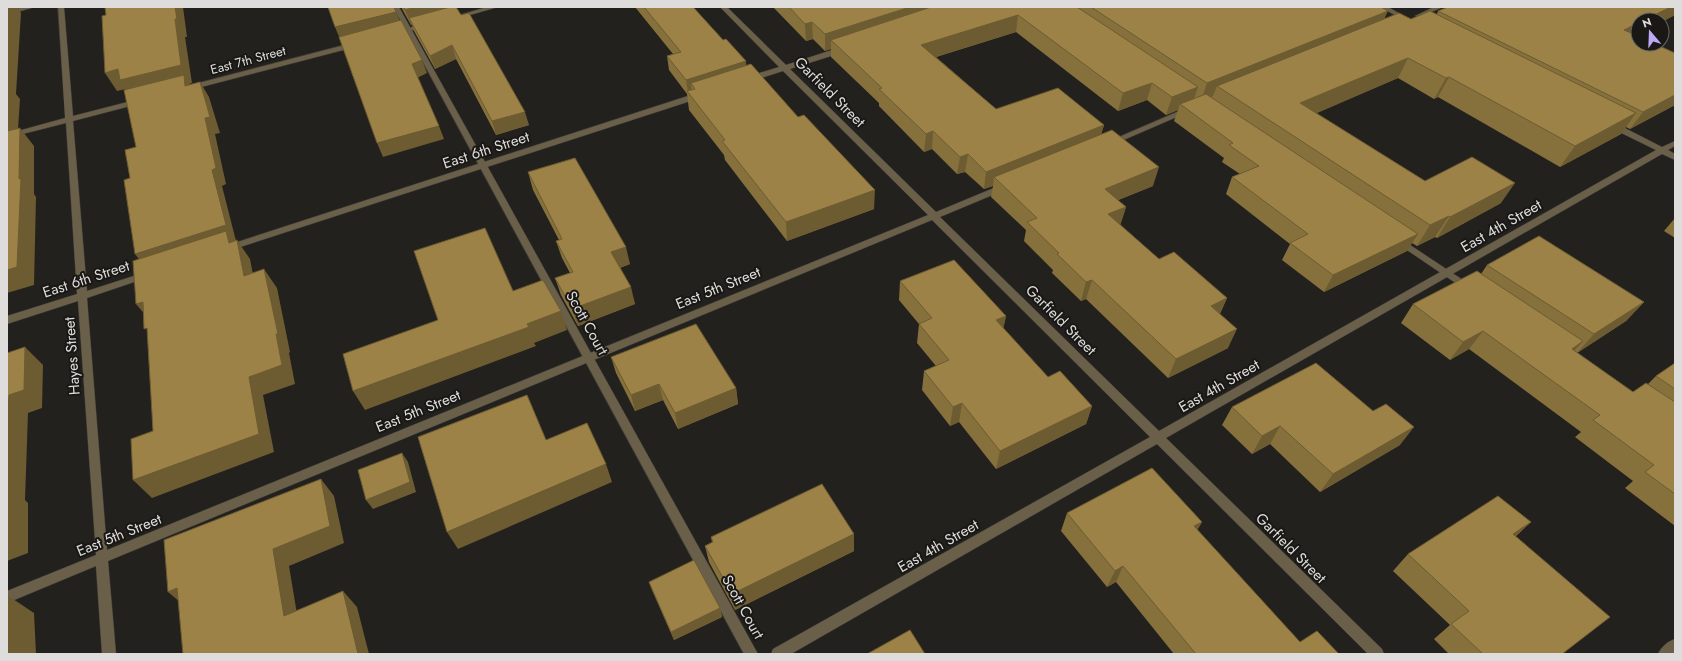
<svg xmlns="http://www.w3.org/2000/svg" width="1682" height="661" viewBox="0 0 1682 661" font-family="Jost,sans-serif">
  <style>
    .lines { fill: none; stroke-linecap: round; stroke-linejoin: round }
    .lane-casing { stroke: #3c3b38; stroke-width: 1 }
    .street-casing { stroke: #3c3b38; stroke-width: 1 }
    .lane { fill: #6a5f48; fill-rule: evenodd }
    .street { fill: #6a5f48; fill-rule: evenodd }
    .wall { fill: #86703c }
    .shaded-wall { fill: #6d5b31 }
    .building { fill: #9c8246; stroke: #6d5b31 }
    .labels { text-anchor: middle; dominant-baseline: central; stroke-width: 4; stroke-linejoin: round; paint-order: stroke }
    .far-street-label { font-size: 13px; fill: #dedddb; stroke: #191815 }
    .street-label { font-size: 15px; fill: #dedddb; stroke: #191815 }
  </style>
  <rect width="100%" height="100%" fill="#22211e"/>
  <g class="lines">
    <defs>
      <g id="lane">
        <polygon points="393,7 399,7 758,654 744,654"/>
        <polygon points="1398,237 1472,286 1474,288 1472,290 1466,290 1395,242 1393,240 1395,238"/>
      </g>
      <g id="street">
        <polygon points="23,7 35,7 7,15 7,11"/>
        <polygon points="58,7 64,7 73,116 139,99 143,101 142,103 73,121 87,291 146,272 151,275 149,277 87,298 107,550 928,215 783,71 752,81 746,81 746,77 779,67 720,7 727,7 786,65 841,47 847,47 847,51 790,69 936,212 1001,185 1007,185 1008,187 1007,189 940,217 1159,431 1656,150 1609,127 1609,123 1615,123 1662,147 1675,141 1675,146 1668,150 1675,154 1675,160 1662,154 1166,438 1382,649 1384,654 1368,654 1157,444 791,654 771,654 773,649 1150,437 932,220 108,561 116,654 102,654 96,566 7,603 7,591 96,555 78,301 7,324 7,316 77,294 66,123 7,138 7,134 65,118"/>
        <polygon points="487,7 498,7 456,19 453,17"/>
        <polygon points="1380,7 1388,7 1411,20 1406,21"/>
        <polygon points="1434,7 1443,7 1420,17 1415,16"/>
        <polygon points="425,23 427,24 427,26 394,36 390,34"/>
        <polygon points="356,42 360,44 359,46 190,90 186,88 187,86"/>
        <polygon points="697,93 703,93 704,95 703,97 231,250 228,251 223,248 225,246"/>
        <polygon points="1186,108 1192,108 1193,110 1112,145 1109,145 1105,143"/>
        <path d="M 1675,639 L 1675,654 L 1658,654 C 1661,647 1668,641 1675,639 Z"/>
      </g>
    </defs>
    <!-- lane casing -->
    <use href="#lane" class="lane-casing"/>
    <!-- street casing -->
    <use href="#street" class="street-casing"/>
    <!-- lane -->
    <use href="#lane" class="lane"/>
    <!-- street -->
    <use href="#street" class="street"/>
  </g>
  <!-- wall -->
  <g class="wall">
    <polygon points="401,7 456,7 461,15 529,125 496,135 456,59 435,69 414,31 412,25 411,25"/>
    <polygon points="635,7 693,7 723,40 746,61 746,66 874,209 787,241 725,160 724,155 689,110 687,94 669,70 667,56 673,54"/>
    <polygon points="773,7 1381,7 1385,18 1411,19 1437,14 1438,11 1675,7 1675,15 1635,35 1675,105 1630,129 1626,127 1621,134 1560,167 1438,97 1434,99 1398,78 1316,113 1425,181 1501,203 1437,238 1435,237 1417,246 1412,243 1407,251 1324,292 1282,260 1290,244 1226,194 1232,177 1240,174 1222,162 1224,158 1174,121 1178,110 1166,115 1147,100 1118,111 1016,32 936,57 996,109 1104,125 1101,134 1153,186 1118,200 1126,207 1120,225 1159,259 1227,298 1220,314 1228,348 1168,378 1086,299 1081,301 1052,273 1053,270 1024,241 1026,230 991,197 993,186 984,189 965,172 957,174 932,149 924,152 879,106 879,103 831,57 831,49 825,51 813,39 806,41"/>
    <polygon points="528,172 630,264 620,268 635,304 578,326 561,295 555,278 570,273 562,258 556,241 559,240 533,190"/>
    <polygon points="1675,218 1675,238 1664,231"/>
    <polygon points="1487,265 1644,302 1626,321 1577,353 1633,392 1648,384 1656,376 1675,363 1675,526 1625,488 1633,481 1575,437 1581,432 1469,349 1450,360 1401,323 1413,304 1481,274"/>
    <polygon points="900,281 1006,316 1003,328 1048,377 1092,406 1086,424 996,469 959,422 950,426 922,390 924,371 936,366 917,343 919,324 899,300"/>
    <polygon points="611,357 736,388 738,404 678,429 663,400 635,411 616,373"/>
    <polygon points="1232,407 1373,411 1400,445 1320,492 1270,444 1252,454 1222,425"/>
    <polygon points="1067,513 1202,522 1197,530 1300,642 1339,654 1174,654 1116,582 1107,587 1061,531"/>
    <polygon points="1531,522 1515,537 1562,654 1449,654 1434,639 1450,625 1393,571 1408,554"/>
    <polygon points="711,537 854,551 735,610 709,562 705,546 712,542"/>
    <polygon points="649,582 720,608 722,617 674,640 652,590"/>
  </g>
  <!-- shaded-wall -->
  <g class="shaded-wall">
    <polygon points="7,7 17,7 21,13 16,94 20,99 18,129 7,138"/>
    <polygon points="175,7 183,7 187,37 185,37 192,83 189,84 193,90 133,99 126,89 117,91 105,73 175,19"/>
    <polygon points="415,7 455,7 409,18 412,25 411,25 405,10"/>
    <polygon points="910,7 961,7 831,40 831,49 825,51 825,34"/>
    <polygon points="1671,7 1675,7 1675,15 1662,22 1662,20 1644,20"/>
    <polygon points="1388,11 1380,28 1217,86 1213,96 1201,101 1207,83"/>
    <polygon points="396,12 403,28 342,44 335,27"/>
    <polygon points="1018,15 1016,32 920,62 921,45"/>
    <polygon points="812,22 813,39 806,41 805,24"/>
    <polygon points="1638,23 1638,34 1613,46 1624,30"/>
    <polygon points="452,45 456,59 435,69 430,56"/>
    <polygon points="1408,58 1398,78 1292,124 1300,103"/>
    <polygon points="422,60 427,73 417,78 412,64"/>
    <polygon points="746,61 747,76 691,83 692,93 688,92 686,80"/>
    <polygon points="1449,77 1438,97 1434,99 1446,78"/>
    <polygon points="200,82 209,97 220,133 215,134 226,184 222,186 236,241 237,240 250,259 257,295 147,270 135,254 212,170"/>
    <polygon points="1152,83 1147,100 1118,111 1123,93"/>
    <polygon points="1198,87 1192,105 1180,104 1178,110 1166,115 1172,97"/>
    <polygon points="1675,95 1675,105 1630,129 1643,112"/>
    <polygon points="525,112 529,125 496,135 492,121"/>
    <polygon points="1636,113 1621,134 1560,167 1575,146"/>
    <polygon points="1104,125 1099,142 994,177 993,186 984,189 986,172"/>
    <polygon points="439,126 444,139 383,157 377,143"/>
    <polygon points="20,128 34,146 34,194 36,197 34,285 7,293 7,270 19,179"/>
    <polygon points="933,131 932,149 924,152 926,134"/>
    <polygon points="968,154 965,172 957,174 960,157"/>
    <polygon points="1159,167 1153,186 1099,208 1105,189"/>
    <polygon points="1515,183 1501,203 1437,238 1450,217"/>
    <polygon points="875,190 874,209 787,241 786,222"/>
    <polygon points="1126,207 1120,226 1108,214"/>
    <polygon points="1449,216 1435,237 1417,246 1430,225"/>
    <polygon points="1418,234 1407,251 1324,292 1333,275"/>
    <polygon points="626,247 630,264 616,269 611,252"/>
    <polygon points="264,269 277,288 290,352 289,353 295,384 263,395 274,452 152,498 133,480 249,377"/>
    <polygon points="1092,280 1086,299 1081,301 1086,282"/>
    <polygon points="631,287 635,304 578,326 572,309"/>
    <polygon points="1227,298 1218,317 1211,306"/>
    <polygon points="143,302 152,323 136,304"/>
    <polygon points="1644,302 1626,321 1577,353 1594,334"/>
    <polygon points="561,311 567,330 534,343 536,346 365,410 353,391"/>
    <polygon points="1006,316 1002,335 996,320"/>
    <polygon points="1237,329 1228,348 1168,378 1176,359"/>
    <polygon points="1483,331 1469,349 1450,360 1463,342"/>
    <polygon points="1583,341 1567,359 1572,349"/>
    <polygon points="25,347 43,365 42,408 28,413 25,500 28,503 28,553 7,561 7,429 9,395"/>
    <polygon points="659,384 663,400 635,411 631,395"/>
    <polygon points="736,388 738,404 678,429 675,413"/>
    <polygon points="962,403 959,422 950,426 953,407"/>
    <polygon points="1092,406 1086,424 996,469 1000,451"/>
    <polygon points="1280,426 1270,444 1252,454 1262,436"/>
    <polygon points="1414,427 1400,445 1320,492 1333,474"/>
    <polygon points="402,453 408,462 416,492 373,509 366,500"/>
    <polygon points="606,464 612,482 458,549 447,532"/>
    <polygon points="321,479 334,496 344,543 289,566 300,632 284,616 273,549"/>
    <polygon points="1202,522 1192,539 1194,526"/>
    <polygon points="1531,522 1512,539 1513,534"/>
    <polygon points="854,534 854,551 735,610 732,594"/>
    <polygon points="1123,566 1116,582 1107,587 1115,571"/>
    <polygon points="177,588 187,608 168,592"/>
    <polygon points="343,591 357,607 369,654 358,654"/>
    <polygon points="7,595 34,613 36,654 8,654"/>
    <polygon points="720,608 722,617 674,640 671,632"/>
  </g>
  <!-- building -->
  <g class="building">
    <polygon points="7,7 8,7 7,18"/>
    <polygon points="105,7 175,7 177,19 175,19 181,65 120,80 118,69 105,73 102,16 106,15"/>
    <polygon points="328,7 394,7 396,12 335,27"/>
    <polygon points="404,7 415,7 405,10"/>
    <polygon points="450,7 456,7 461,15 469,13 525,112 492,121 452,45 430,56 409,18"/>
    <polygon points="644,7 693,7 723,40 726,39 746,61 686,80 667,56 681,52"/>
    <polygon points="789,7 910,7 825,34 812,22 805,24"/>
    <polygon points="931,7 1077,7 1198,87 1172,97 1152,83 1123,93 1018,15 921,45 996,109 1058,88 1104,125 986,172 968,154 960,157 933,131 926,134 879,89 882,88 831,40"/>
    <polygon points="1091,7 1381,7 1388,11 1207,83"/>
    <polygon points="1448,7 1671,7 1644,20 1638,20 1638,23 1624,30 1638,36 1638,44 1655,44 1675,53 1675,95 1643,112 1438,11"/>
    <polygon points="1430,11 1636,113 1575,146 1449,77 1446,78 1408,58 1300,103 1425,181 1472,157 1515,183 1450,217 1449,216 1430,225 1217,86 1399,13 1411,19"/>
    <polygon points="401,20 422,60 412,64 439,126 377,143 339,37"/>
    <polygon points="751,64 798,117 804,115 875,190 786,222 722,141 725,140 687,91 695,89 691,83"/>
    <polygon points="184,75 185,86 200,82 210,117 205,118 216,168 212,170 226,225 135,254 124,180 130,178 125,150 136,147 124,90"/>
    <polygon points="1206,94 1418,234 1333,275 1290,243 1308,234 1232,177 1259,166 1229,145 1233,143 1180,104"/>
    <polygon points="20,128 19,179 21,178 17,267 7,270 7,131"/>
    <polygon points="1112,130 1159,167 1105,189 1126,207 1108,214 1159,259 1174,252 1227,298 1211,306 1237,329 1176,359 1092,280 1086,282 1057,254 1059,253 1027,222 1037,218 994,177"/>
    <polygon points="575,158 626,247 611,252 631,287 572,309 555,278 573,272 556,241 562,239 528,172"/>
    <polygon points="485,228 513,291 543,280 561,311 527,324 529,327 353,391 343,354 438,320 414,251"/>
    <polygon points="226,231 229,243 237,240 244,276 264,269 278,334 276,334 282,365 249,377 259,434 133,480 131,439 153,431 147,328 144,329 143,302 136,304 133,261"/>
    <polygon points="1539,236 1644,302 1594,334 1487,265"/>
    <polygon points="954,260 1006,316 996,320 1048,377 1060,371 1092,406 1000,451 962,403 953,407 924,371 949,360 919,324 932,318 900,281"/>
    <polygon points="1477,271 1583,341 1572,349 1633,392 1646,383 1675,402 1675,494 1645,472 1654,465 1593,420 1600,415 1483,331 1463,342 1413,304"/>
    <polygon points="696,324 736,388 675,413 659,384 631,395 611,357"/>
    <polygon points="25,347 24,390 9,395 7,429 7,353"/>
    <polygon points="1316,363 1373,411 1386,404 1414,427 1333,474 1280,426 1262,436 1232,407"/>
    <polygon points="1675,363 1675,389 1656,376"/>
    <polygon points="527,395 546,440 587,423 606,464 447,532 418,437"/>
    <polygon points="402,453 410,482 366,500 358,470"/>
    <polygon points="1152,468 1202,522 1194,526 1300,642 1317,631 1339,654 1196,654 1123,566 1115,571 1067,513"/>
    <polygon points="321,479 330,526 273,549 284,616 343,591 358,654 183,654 177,588 168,592 164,540"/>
    <polygon points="822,484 854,534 732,594 705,546 713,542 711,537"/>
    <polygon points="8,486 7,510 7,487"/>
    <polygon points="1498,496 1531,522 1513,534 1610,617 1562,654 1483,654 1451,624 1469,611 1408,554"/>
    <polygon points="694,560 720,608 671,632 649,582"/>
    <polygon points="910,630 925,654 867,654"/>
  </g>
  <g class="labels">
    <!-- far-street labels -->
    <g class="far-street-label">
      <text transform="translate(248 60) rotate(-15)">East 7th Street</text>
    </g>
    <!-- street labels -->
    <g class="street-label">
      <text transform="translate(830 92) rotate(45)">Garfield Street</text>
      <text transform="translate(486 150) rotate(-18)">East 6th Street</text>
      <text transform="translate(1501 226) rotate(-30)">East 4th Street</text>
      <text transform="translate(86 279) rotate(-18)">East 6th Street</text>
      <text transform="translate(718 288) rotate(-22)">East 5th Street</text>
      <text transform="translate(1061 320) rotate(45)">Garfield Street</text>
      <text transform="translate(587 323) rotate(61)">Scott Court</text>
      <text transform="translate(72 356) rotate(-94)">Hayes Street</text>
      <text transform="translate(1219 386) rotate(-30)">East 4th Street</text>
      <text transform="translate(418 411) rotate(-22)">East 5th Street</text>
      <text transform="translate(119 535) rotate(-22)">East 5th Street</text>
      <text transform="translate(938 546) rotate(-30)">East 4th Street</text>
      <text transform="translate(1291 548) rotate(45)">Garfield Street</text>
      <text transform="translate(743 607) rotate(61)">Scott Court</text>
    </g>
  </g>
  <!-- border -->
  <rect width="1682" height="661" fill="none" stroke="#dedddb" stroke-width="16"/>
  <!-- north arrow -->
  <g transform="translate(1650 32) rotate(341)"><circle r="19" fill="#191815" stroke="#686764"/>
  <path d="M0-3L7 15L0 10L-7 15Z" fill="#bda9f5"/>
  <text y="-6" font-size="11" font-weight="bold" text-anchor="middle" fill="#dedddb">N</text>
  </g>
</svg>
